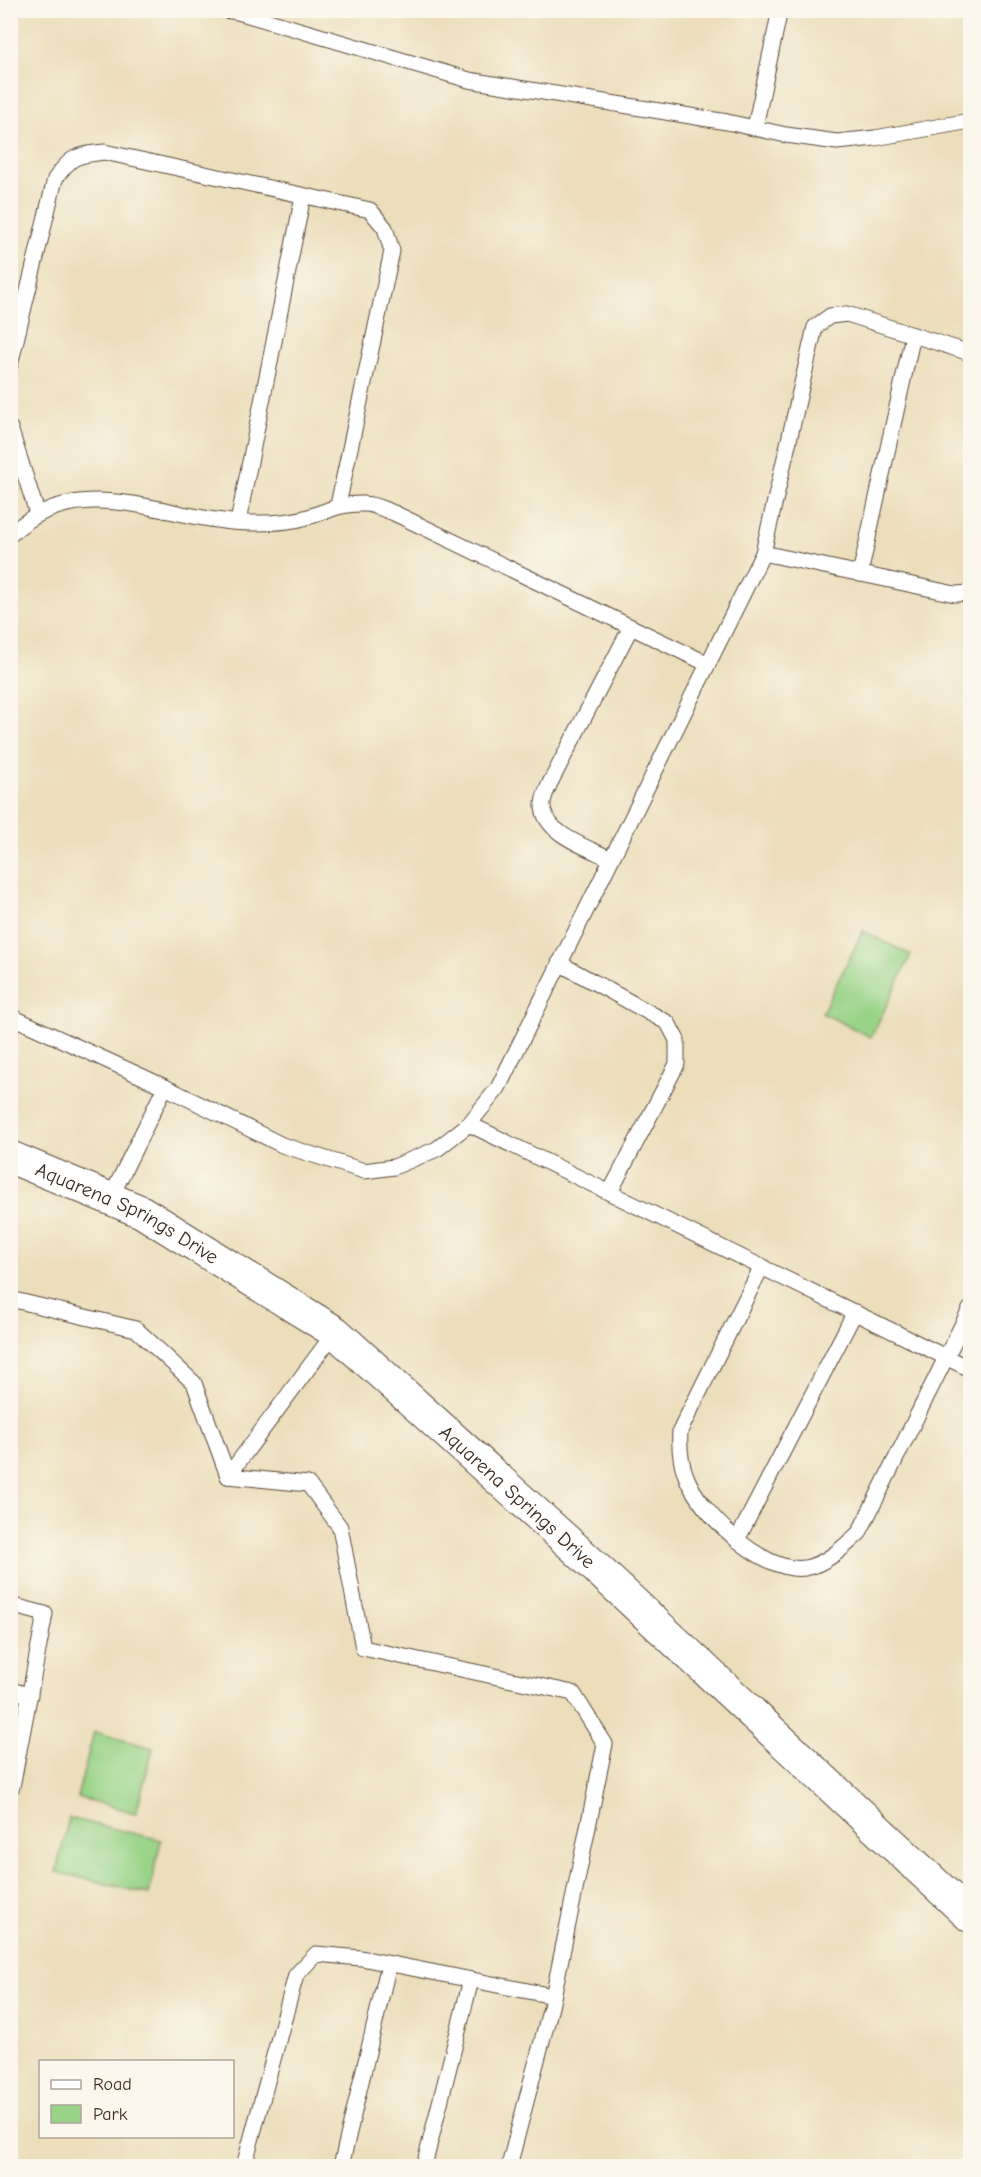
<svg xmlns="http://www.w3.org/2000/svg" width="981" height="2177" viewBox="0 0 981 2177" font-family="'Comic Neue',sans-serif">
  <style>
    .green { fill: #98d387; stroke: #6a7e52; stroke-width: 1.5 }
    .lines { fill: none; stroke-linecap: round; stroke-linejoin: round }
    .service-casing { stroke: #564536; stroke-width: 17 }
    .minor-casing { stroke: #564536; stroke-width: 34 }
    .service { stroke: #fff; stroke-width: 15 }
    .minor { stroke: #fff; stroke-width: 32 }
    .labels { text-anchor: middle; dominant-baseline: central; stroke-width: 4.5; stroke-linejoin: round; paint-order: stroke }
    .street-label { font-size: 20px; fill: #3b2a1e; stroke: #fbf7ec }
  </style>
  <rect width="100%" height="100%" fill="#fbf7ec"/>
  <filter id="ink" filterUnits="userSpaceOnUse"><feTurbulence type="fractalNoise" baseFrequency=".0167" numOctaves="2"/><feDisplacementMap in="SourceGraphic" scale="12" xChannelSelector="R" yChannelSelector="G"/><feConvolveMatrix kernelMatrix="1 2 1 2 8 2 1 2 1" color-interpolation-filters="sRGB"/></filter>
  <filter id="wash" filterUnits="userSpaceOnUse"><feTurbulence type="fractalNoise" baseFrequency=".008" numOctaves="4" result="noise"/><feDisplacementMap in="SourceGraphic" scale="24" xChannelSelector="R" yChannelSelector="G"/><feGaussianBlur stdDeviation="1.35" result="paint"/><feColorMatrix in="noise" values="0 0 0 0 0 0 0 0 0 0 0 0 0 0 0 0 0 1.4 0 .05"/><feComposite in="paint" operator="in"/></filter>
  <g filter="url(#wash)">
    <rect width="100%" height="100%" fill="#ecdebb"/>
    <!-- green -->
    <g class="green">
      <polygon points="863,931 911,955 871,1037 822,1013"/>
      <polygon points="94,1732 153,1748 136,1813 77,1797"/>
      <polygon points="69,1818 161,1840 149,1894 56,1872"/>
    </g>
  </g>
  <g filter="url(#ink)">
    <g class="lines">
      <defs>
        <g id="service">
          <polyline points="225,10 238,12 469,80 727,122 786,135 837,142 875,138 970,121"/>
          <polyline points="755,127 780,10"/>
          <path d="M 10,365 L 55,179 C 71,156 76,155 104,152 L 370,210 L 385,228 L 392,251 L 338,505"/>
          <polyline points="10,428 37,513"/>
          <polyline points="238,522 303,196"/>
          <path d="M 10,535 C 82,465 173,525 256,523 C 274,523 293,522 311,516 C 330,510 342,503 364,504 C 374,504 385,510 394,513 L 708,664"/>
          <polyline points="763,553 955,594 970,593"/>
          <polyline points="860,574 913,335"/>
          <path d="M 611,859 C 589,848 544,834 543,806 C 542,799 547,790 550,783 L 631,627"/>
          <polyline points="559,963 668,1023 677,1040 677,1064 610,1192"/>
          <polyline points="10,1016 165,1087 282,1145 364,1171 394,1167 437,1149 469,1124 498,1088 763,553 815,327 830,316 847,314 970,353"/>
          <polyline points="469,1124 970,1369"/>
          <polyline points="110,1199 165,1087"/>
          <path d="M 762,1266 L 680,1431 C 679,1447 680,1461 686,1476 C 699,1512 763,1574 805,1568 C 826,1564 844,1547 859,1533 L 970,1309"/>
          <polyline points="10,1299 136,1329 194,1383 228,1476"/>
          <polyline points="228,1476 308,1484 340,1527 363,1648 573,1693 605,1744 551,2007 509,2166"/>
          <polyline points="228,1476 335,1332"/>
          <polyline points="737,1540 855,1312"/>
          <polyline points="10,1605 45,1614 12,1787 10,1787"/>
          <polyline points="10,1690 30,1695"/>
          <polyline points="244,2166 296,1975 316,1954 361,1958 553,1996"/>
          <polyline points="341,2166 389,1964"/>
          <polyline points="424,2166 471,1980"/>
        </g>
        <g id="minor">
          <path id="s1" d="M 10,1157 L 142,1212 L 335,1332 L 577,1550 L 970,1916"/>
        </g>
      </defs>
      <!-- service casing -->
      <use href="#service" class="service-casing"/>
      <!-- minor casing -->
      <use href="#minor" class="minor-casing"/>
      <!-- service -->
      <use href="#service" class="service"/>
      <!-- minor -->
      <use href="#minor" class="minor"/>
    </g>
  </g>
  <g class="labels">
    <!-- street labels -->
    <g class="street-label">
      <text stroke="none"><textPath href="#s1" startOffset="130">Aquarena Springs Drive</textPath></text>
      <text stroke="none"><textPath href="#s1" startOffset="616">Aquarena Springs Drive</textPath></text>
    </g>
  </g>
  <!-- margin -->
  <rect width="981" height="2177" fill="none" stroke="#fbf7ec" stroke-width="36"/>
  <!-- legend -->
  <rect x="39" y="2060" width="195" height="78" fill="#fbf7ec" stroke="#aea59a" stroke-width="1.5"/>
  <rect x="51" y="2080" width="30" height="9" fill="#ffffff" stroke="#aea59a" stroke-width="1.5"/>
  <text x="93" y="2090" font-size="18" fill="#3b2a1e">Road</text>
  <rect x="51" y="2105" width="30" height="18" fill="#98d387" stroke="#aea59a" stroke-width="1.5"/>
  <text x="93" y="2120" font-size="18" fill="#3b2a1e">Park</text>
</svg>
